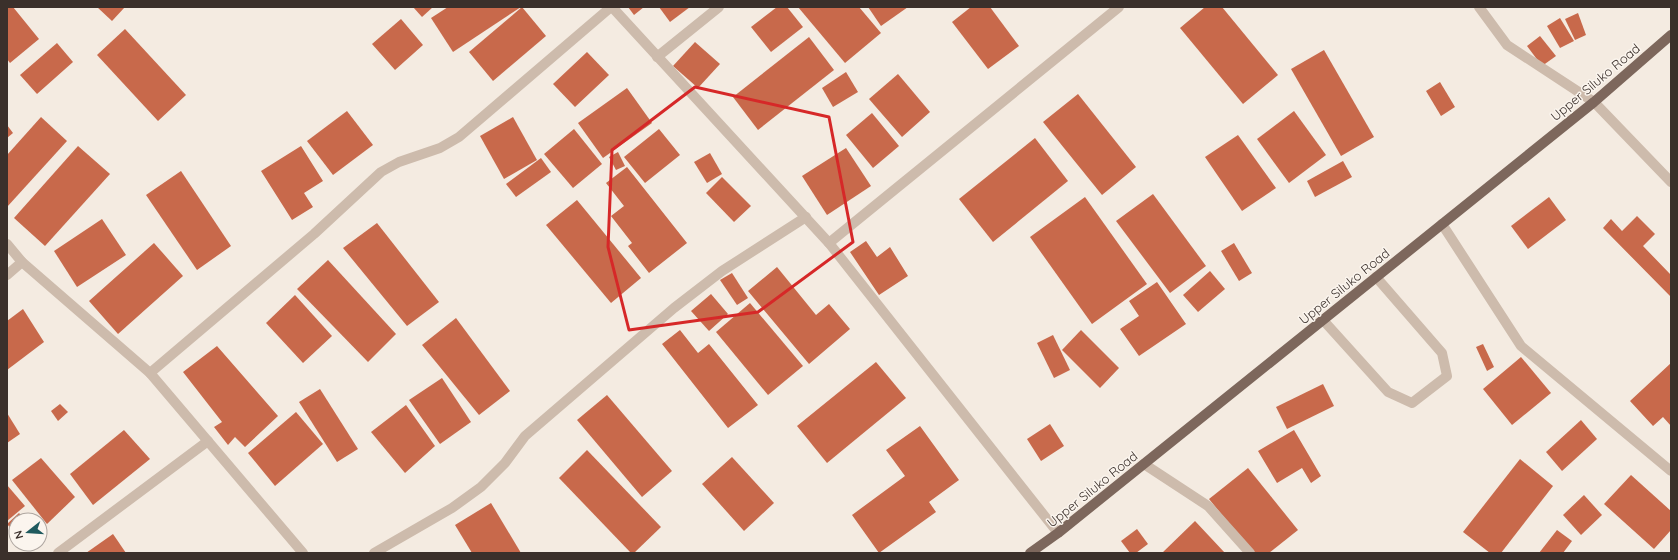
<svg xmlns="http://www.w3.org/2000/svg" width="1678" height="560" viewBox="0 0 1678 560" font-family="Quicksand,sans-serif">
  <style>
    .building { fill: #c8694b }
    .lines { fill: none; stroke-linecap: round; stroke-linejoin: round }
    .service { stroke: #cdbbac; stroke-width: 10 }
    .minor { stroke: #cdbbac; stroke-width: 10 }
    .primary { stroke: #7d675c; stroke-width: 10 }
    .marked { fill: none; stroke: #d62828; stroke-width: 3; stroke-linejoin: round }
    .labels { text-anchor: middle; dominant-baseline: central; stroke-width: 3; stroke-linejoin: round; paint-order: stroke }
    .street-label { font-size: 13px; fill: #3b302b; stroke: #fbf5ee }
  </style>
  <rect width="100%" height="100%" fill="#f4ebe1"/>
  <!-- building -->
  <g class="building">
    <polygon points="7,7 13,7 39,39 10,63 7,59"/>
    <polygon points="97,7 125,7 112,21"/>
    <polygon points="413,7 433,7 422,17"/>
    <polygon points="448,7 521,7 453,52 431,18"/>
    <polygon points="522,7 546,36 493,81 469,52"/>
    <polygon points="628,7 644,7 634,15"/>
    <polygon points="659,7 690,7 670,22"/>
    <polygon points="777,7 787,7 803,27 771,52 751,27"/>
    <polygon points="798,7 859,7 881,33 845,63"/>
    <polygon points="868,7 908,7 881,26"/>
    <polygon points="971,7 990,7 1019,46 988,69 952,22"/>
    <polygon points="1205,7 1222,7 1278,75 1243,104 1180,28"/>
    <polygon points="1578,13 1586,35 1575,40 1565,19"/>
    <polygon points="1560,18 1574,41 1560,48 1547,26"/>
    <polygon points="401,19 423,45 395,70 372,44"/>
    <polygon points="125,29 186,95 158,121 97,55"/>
    <polygon points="1540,36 1556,56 1542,66 1527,46"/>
    <polygon points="809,37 834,70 758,130 733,97"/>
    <polygon points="695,42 720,64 698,88 673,66"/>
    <polygon points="57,43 73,62 37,94 20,75"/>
    <polygon points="1324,50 1374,137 1341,156 1291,69"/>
    <polygon points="587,52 609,75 575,107 553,84"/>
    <polygon points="846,72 858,92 833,107 822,88"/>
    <polygon points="898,74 930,112 902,137 869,99"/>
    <polygon points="1440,82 1455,107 1441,116 1426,91"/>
    <polygon points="627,88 652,123 603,158 578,123"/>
    <polygon points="1078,94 1136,167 1102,195 1043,122"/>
    <polygon points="347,111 373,145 333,175 307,141"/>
    <polygon points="1294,111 1326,155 1289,183 1257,139"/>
    <polygon points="872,113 899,146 873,168 846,135"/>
    <polygon points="41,117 67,141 7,207 7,155"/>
    <polygon points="513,117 537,160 504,179 480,136"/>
    <polygon points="7,125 13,133 7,138"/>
    <polygon points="574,129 602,164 573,188 544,154"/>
    <polygon points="659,129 680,155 645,183 624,157"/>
    <polygon points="1238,135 1276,188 1242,211 1205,157"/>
    <polygon points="1035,138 1068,181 993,242 959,199"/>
    <polygon points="78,146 110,174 45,246 14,218"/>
    <polygon points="301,146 323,181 304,193 313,207 292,220 261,171"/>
    <polygon points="846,148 871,186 827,215 802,176"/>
    <polygon points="618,152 625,166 616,170 609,157"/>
    <polygon points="710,153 722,174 707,183 694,162"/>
    <polygon points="541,158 551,172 516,197 506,184"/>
    <polygon points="1343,161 1352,177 1315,197 1307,181"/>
    <polygon points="627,167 687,243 649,273 628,246 632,243 611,216 624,206 606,183"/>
    <polygon points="181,171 231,246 197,270 146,195"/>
    <polygon points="722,177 751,206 734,222 706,193"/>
    <polygon points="1153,194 1206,266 1170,293 1116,221"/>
    <polygon points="1085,197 1147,284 1092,324 1030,237"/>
    <polygon points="1549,197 1566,220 1528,249 1511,226"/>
    <polygon points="577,200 641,278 611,303 546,225"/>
    <polygon points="1637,216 1655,234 1643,246 1671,275 1671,297 1603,228 1611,219 1622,231"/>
    <polygon points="102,219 126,255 77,287 54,251"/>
    <polygon points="377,223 439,302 407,326 343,248"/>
    <polygon points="866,241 877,257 890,247 908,276 879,295 850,252"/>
    <polygon points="154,243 183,276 118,334 89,301"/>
    <polygon points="1234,243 1252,273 1239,281 1221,251"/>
    <polygon points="328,260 396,334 368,362 297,289"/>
    <polygon points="777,267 816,315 829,304 850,329 809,364 748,291"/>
    <polygon points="1210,271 1225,289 1198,312 1183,295"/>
    <polygon points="732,273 748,298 737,305 720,280"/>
    <polygon points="1157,282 1186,324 1139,356 1120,329 1139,316 1129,301"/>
    <polygon points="711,294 728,314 709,331 691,311"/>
    <polygon points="295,295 332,336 303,363 266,323"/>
    <polygon points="750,303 803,366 768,395 716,332"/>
    <polygon points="23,309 44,342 7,370 7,321"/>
    <polygon points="456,318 510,391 479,415 422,345"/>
    <polygon points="680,330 698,353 709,344 758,405 728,428 662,344"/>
    <polygon points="1081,330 1119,368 1100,388 1062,350"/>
    <polygon points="1053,335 1070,370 1054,378 1037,343"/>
    <polygon points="1483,344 1494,367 1487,371 1476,347"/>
    <polygon points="217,346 278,416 245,447 235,437 228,445 214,427 222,422 183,372"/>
    <polygon points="1521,357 1551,393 1512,425 1483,389"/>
    <polygon points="876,362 906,398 827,463 797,426"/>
    <polygon points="1671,363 1671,426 1663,417 1653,426 1630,401"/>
    <polygon points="442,378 471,422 440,444 409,400"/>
    <polygon points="1323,384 1334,406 1287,429 1276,407"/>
    <polygon points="320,389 358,449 337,462 299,402"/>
    <polygon points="607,395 672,471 642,497 577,420"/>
    <polygon points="60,404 68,412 58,421 51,411"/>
    <polygon points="406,405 435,446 405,473 371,432"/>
    <polygon points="296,412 323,444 275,486 248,453"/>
    <polygon points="7,413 20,434 7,443"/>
    <polygon points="1581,420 1597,439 1562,471 1546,452"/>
    <polygon points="1050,424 1064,446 1041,461 1027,439"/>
    <polygon points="920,426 959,480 929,502 936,512 879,553 852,515 905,476 886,450"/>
    <polygon points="124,430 150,459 93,505 70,474"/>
    <polygon points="1294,430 1321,476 1311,483 1302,468 1277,483 1258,451"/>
    <polygon points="587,450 661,527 634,553 631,553 559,478"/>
    <polygon points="732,457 774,503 744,531 702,484"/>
    <polygon points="41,458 75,497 47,524 12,480"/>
    <polygon points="1520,459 1553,486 1501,553 1490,553 1463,532"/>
    <polygon points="1248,468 1298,530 1269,553 1253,553 1209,499"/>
    <polygon points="1631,475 1671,511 1671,530 1654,549 1604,504"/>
    <polygon points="7,485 25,506 7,521"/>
    <polygon points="1584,495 1602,515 1581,535 1563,515"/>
    <polygon points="491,503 521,553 472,553 455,525"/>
    <polygon points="19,513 25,520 16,520 16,534 7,524"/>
    <polygon points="1195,521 1225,553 1162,553"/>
    <polygon points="1137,529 1148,544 1136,553 1130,553 1121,541"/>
    <polygon points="1557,530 1572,541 1563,553 1539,553"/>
    <polygon points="113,534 126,553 86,553"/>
    <polygon points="24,544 36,544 29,550"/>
  </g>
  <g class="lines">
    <!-- service -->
    <polyline class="service" points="1323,320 1388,392 1412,403 1447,376 1442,353 1376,277"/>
    <!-- minor -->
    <g class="minor">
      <polyline points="612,7 829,243 1058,533"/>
      <polyline points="1479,7 1507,45 1594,102 1671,182"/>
      <polyline points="657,57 719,7"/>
      <polyline points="1442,224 1521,346 1671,471"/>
      <polyline points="829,243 1119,7"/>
      <polyline points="7,244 22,262 150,373 303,553"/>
      <polyline points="7,275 22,262"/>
      <polyline points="150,373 314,234 381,172 399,162 440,148 459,137 611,7"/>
      <polyline points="1144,464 1208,506 1250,553"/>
      <polyline points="58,553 208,441"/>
      <polyline points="374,553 452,508 481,487 505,463 525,436 674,308 722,271 806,217"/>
    </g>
    <!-- primary -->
    <polyline class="primary" points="1030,553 1058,533 1594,102 1671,35"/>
  </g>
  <!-- marked area -->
  <path class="marked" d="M 695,87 L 829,117 L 853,242 L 758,312 L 629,330 L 608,247 L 612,150 Z"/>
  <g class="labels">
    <!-- street labels -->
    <g class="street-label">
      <text transform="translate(1595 82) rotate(-40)">Upper Siluko Road</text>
      <text transform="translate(1344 286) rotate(-39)">Upper Siluko Road</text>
      <text transform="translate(1092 489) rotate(-39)">Upper Siluko Road</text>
    </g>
  </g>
  <!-- border -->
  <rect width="1678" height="560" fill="none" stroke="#3b302b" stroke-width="16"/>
  <!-- north arrow -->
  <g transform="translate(28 532) rotate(253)"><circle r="19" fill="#fbf5ee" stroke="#aea6a0"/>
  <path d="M0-3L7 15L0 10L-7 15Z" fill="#1f5a5e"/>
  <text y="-6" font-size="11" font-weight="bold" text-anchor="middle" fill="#3b302b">N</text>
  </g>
</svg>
